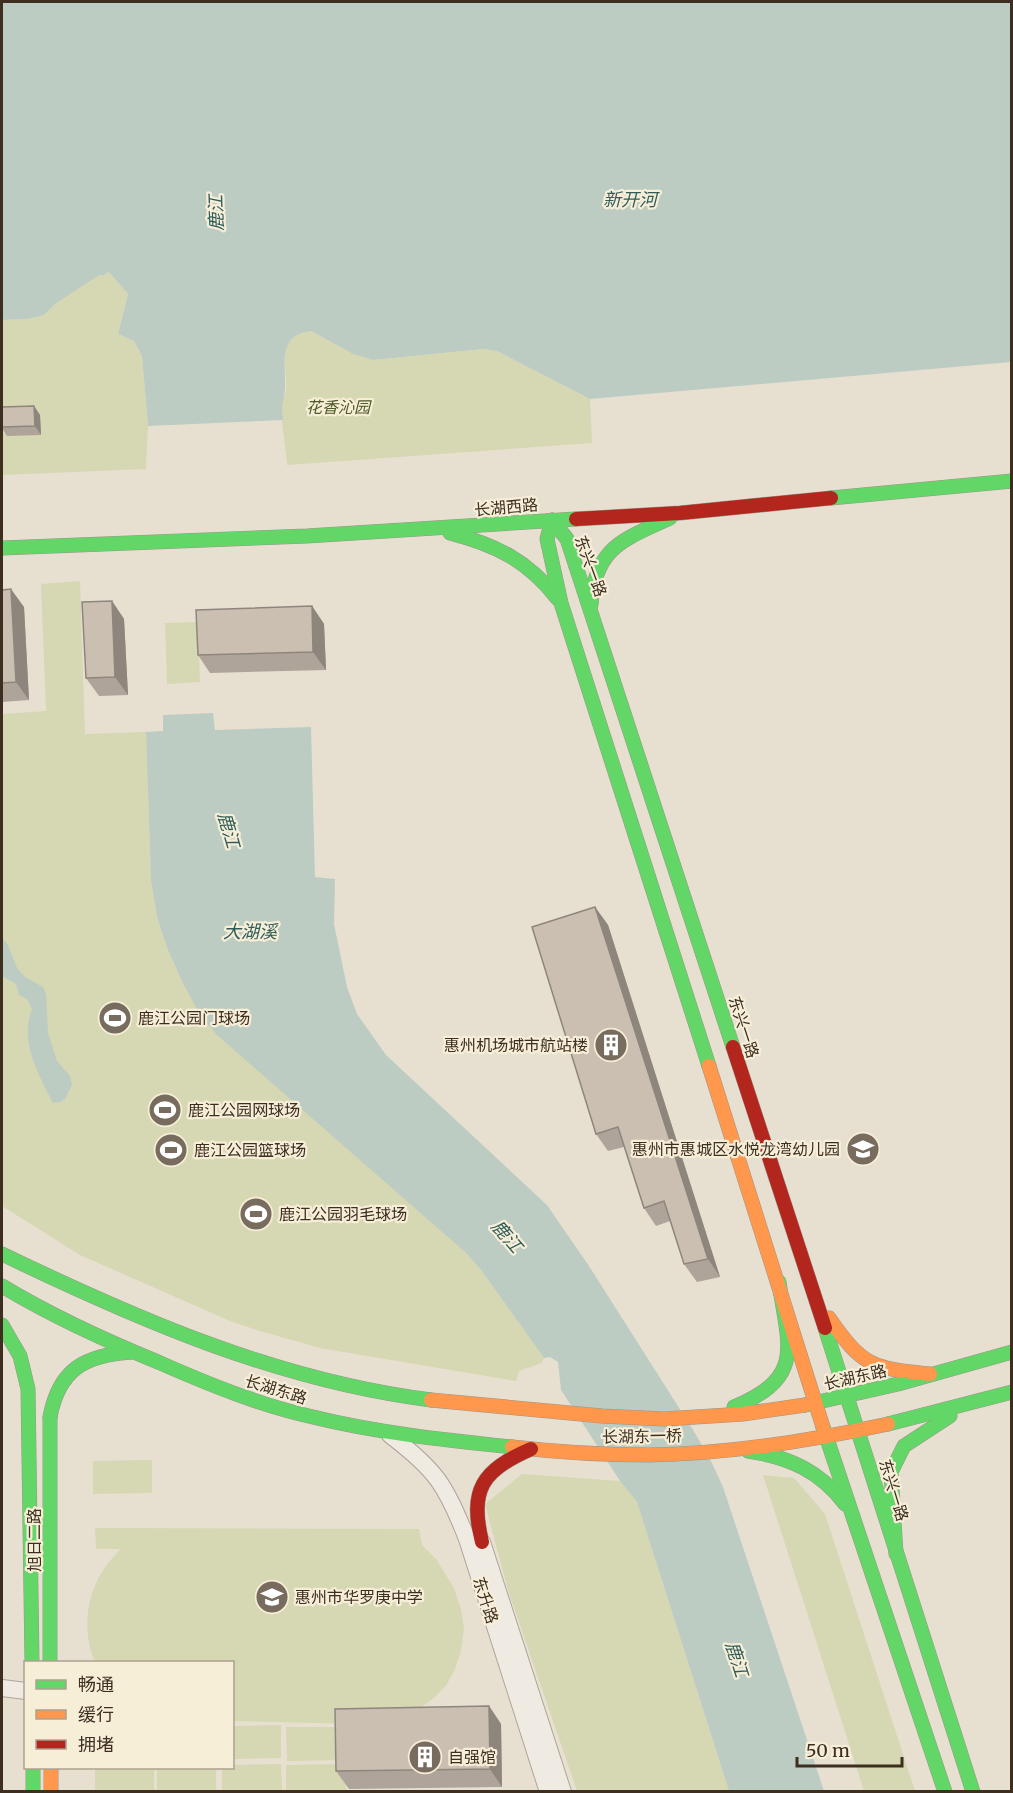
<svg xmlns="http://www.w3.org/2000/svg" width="1013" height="1793" viewBox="0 0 1013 1793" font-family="Merriweather,'Noto Sans SC',serif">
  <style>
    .green { fill: #d6d7b3 }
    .water { fill: #bcccc2 }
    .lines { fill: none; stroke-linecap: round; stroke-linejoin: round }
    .street-casing { stroke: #ada599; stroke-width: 18 }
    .fast-casing { stroke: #9c958a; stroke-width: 15 }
    .slow-casing { stroke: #9c958a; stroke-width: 15 }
    .jam-casing { stroke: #9c958a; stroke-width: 15 }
    .street { stroke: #efebe3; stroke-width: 16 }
    .fast { stroke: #63d668; stroke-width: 14 }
    .slow { stroke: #ff974d; stroke-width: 14 }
    .jam { stroke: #b3261e; stroke-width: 14 }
    .wall { fill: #afa499 }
    .shaded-wall { fill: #8e867d }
    .building { fill: #cbbfb2; stroke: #8e867d; stroke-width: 1.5 }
    .labels { text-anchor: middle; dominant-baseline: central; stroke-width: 4.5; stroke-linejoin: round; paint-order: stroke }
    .park-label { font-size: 16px; font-style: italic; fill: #4d5a26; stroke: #f7eed8 }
    .street-label { font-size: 16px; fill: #3d2e20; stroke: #f7eed8 }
    .poi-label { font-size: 16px; fill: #3d2e20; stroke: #f7eed8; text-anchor: start }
    .water-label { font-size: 18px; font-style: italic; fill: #2f5d5a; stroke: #f7eed8 }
  </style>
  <rect width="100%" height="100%" fill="#e7e0d1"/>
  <!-- green -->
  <g class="green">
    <polygon points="109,272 128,294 118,334 134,341 142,356 148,426 146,469 2,475 2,320 27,319 44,315 55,304 99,274 104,275"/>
    <path d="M 311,331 L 353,354 L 373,360 L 483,349 L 497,351 L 590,399 L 592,443 L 287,465 C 286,447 280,421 282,404 C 282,399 285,395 286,391 C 288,367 274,335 311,331 Z"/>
    <polygon points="80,581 85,734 146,732 151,881 157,917 167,948 182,981 465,1252 481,1270 544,1358 542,1363 519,1371 516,1381 320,1348 260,1331 230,1321 80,1255 2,1206 2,714 46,711 41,584"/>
    <polygon points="198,622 200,682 167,684 165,623"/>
    <polygon points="152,1460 152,1493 93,1494 93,1461"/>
    <polygon points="522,1474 620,1481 637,1502 729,1791 577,1791 508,1590 485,1504"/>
    <polygon points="763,1475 794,1478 825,1514 915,1791 864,1791"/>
    <path d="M 95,1528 L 419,1529 L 422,1545 L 436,1559 L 454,1588 L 461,1609 L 464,1629 L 461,1651 L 455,1669 L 447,1684 L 435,1697 L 419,1709 L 355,1724 L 233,1721 L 232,1662 L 95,1662 C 78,1623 90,1577 121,1549 L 96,1549 Z"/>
    <polygon points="281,1725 281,1758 233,1759 233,1726"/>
    <polygon points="286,1727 345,1727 346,1760 287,1761"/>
    <polygon points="281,1764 282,1791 222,1791 222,1768 232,1768 233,1765"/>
    <polygon points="345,1764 346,1791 286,1791 286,1765"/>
    <rect x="95" y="1768" width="59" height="23"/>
    <rect x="157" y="1768" width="59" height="23"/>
  </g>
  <!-- water -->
  <g class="water">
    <path d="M 2,2 L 1011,2 L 1011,362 L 590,399 L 497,351 L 483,349 L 373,360 L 353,354 L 311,331 C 277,335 286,364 285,387 C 285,392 284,396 283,401 C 281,407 283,414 283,420 L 148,426 L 142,356 L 134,341 L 118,334 L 128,294 L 109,272 L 104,275 L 99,275 L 55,304 L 44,315 L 27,319 L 2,320 Z"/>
    <polygon points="213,713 215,730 311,727 315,877 335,879 334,924 347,987 357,1014 386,1055 547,1205 589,1266 695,1433 710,1459 723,1487 824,1791 729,1791 637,1502 620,1481 561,1390 558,1362 550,1357 544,1358 481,1270 465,1252 217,1035 200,1015 182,981 167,948 157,917 151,881 146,732 163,731 163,715"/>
    <path d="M 2,938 L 8,945 L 17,968 L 25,977 L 43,987 L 46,994 L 48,1033 L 57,1061 L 70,1076 L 72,1085 L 65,1099 L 60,1102 L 53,1103 C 39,1075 19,1041 32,1010 L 28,1000 L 19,995 L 16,984 L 2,976 Z"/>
  </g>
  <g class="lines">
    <defs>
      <g id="street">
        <path d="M 390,1435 C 436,1470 446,1485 467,1539 L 548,1792"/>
        <polyline points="482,1542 563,1792"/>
        <polyline points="2,1688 26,1691"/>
      </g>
      <g id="fast">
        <polyline points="831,498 1012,481"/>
        <polyline points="552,520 567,539 733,1047"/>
        <polyline points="552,520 547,539 561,603 709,1066"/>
        <path d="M 450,533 C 496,545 527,560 557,598"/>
        <polyline points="2,548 307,536 576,519"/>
        <path d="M 591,605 C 595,547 623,540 670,518"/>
        <path d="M 2,1254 C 139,1320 279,1381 431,1400"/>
        <path d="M 2,1286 C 52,1316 104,1340 158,1362 C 208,1384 259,1405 313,1417 C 378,1433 445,1440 512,1447"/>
        <polyline points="2,1325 20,1356 28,1389 32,1662"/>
        <polyline points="825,1328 973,1792"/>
        <polyline points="805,1405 898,1384 1012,1352"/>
        <path d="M 734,1407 C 806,1377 788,1346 779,1282"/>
        <polyline points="50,1417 50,1662"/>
        <path d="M 50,1417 C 59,1369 85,1355 132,1352"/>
        <polyline points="888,1424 1012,1392"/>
        <polyline points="823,1427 945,1792"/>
        <path d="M 748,1451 C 789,1457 820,1471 845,1504"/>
        <polyline points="896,1554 891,1472 904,1446 950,1416"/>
        <polyline points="33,1768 33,1792"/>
      </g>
      <g id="slow">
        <polyline points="709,1066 823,1427"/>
        <path d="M 829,1318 C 863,1367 872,1368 930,1374"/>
        <polyline points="431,1400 602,1416 664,1419 743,1414 805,1405"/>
        <path d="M 512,1447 C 557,1452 603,1455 648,1455 C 729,1454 810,1441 888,1424"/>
        <polyline points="51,1768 51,1792"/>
      </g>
      <g id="jam">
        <polyline points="576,519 680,513 831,498"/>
        <polyline points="733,1047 825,1328"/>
        <path d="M 482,1542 C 469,1490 482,1470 531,1449"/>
      </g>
    </defs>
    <!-- street casing -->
    <use href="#street" class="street-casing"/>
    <!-- fast casing -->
    <use href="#fast" class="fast-casing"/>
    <!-- slow casing -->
    <use href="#slow" class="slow-casing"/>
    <!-- jam casing -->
    <use href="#jam" class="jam-casing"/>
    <!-- street -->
    <use href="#street" class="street"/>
    <!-- fast -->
    <use href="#fast" class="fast"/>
    <!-- slow -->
    <use href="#slow" class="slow"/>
    <!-- jam -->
    <use href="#jam" class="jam"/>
  </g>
  <!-- wall -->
  <g class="wall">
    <polygon points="34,406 40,415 41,435 7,436 2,428 2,407"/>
    <polygon points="2,590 24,607 29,700 2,702"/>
    <polygon points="112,601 124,619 128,695 99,696 86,678"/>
    <polygon points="312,606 324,624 326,670 210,673 198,655"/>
    <polygon points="595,907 608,925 720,1277 697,1282 684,1264 670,1221 656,1226 644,1208 624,1147 608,1151 596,1134"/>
    <polygon points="489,1706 501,1724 502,1787 349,1789 336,1771"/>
  </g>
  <!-- shaded-wall -->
  <g class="shaded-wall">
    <polygon points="34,406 40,415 41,435 35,426"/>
    <polygon points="11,589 24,607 29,700 16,682"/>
    <polygon points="112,601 124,619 128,695 115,677"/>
    <polygon points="312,606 324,624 326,670 313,652"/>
    <polygon points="595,907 608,925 720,1277 708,1259"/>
    <polygon points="489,1706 501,1724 502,1787 490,1769"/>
  </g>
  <!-- building -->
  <g class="building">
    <polygon points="34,406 35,426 2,427 2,407"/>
    <polygon points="11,589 16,682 2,683 2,590"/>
    <polygon points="112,601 115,677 86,678 82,602"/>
    <polygon points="312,606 313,652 198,655 196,610"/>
    <polygon points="595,907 708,1259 684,1264 664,1201 644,1208 618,1127 596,1134 532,927"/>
    <polygon points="489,1706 490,1769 336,1771 335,1709"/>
  </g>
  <!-- icons -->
  <defs>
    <symbol id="stadium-disc" viewBox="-11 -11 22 22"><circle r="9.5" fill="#786c5e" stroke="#f7eed8"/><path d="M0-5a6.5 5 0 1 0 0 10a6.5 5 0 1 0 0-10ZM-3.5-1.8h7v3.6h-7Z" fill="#fff"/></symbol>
    <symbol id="building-disc" viewBox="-11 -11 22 22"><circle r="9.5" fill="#786c5e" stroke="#f7eed8"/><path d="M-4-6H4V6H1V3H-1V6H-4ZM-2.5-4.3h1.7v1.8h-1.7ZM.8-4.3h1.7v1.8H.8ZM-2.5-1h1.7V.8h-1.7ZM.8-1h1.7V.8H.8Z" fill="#fff"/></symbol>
    <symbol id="school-disc" viewBox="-11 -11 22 22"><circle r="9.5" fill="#786c5e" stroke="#f7eed8"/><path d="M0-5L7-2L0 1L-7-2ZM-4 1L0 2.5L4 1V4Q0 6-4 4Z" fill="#fff"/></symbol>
  </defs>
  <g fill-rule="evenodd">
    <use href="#stadium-disc" x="96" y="999" width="38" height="38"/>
    <use href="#building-disc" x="592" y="1026" width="38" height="38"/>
    <use href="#stadium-disc" x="146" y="1091" width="38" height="38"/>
    <use href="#school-disc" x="844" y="1130" width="38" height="38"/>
    <use href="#stadium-disc" x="152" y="1131" width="38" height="38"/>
    <use href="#stadium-disc" x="237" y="1195" width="38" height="38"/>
    <use href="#school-disc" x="253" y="1578" width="38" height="38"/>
    <use href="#building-disc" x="406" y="1738" width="38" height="38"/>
  </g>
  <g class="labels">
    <!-- park labels -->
    <g class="park-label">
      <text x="338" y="407">花香沁园</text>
    </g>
    <!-- street labels -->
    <g class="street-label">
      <text transform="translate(506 507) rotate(-5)">长湖西路</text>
      <text transform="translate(591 566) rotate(70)">东兴一路</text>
      <text transform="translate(744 1027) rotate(72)">东兴一路</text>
      <text transform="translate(855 1377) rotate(-13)">长湖东路</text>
      <text transform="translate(276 1389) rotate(17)">长湖东路</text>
      <text transform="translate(642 1436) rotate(-1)">长湖东一桥</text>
      <text transform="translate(894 1490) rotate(73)">东兴一路</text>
      <text transform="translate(34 1540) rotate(-90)">旭日二路</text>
      <text transform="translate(486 1600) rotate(72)">东升路</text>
    </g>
    <!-- poi labels -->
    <g class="poi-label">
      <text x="138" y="1018">鹿江公园门球场</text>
      <text x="588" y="1045" text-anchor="end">惠州机场城市航站楼</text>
      <text x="188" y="1110">鹿江公园网球场</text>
      <text x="840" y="1149" text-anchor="end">惠州市惠城区水悦龙湾幼儿园</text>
      <text x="194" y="1150">鹿江公园篮球场</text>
      <text x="279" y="1214">鹿江公园羽毛球场</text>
      <text x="295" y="1597">惠州市华罗庚中学</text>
      <text x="448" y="1757">自强馆</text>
    </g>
    <!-- water labels -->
    <g class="water-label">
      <text x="630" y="199">新开河</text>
      <text transform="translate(216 213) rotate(-92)">鹿江</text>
      <text transform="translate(229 830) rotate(74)">鹿江</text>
      <text x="250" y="931">大湖溪</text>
      <text transform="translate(507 1236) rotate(49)">鹿江</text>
      <text transform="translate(737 1659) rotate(72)">鹿江</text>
    </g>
  </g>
  <!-- border -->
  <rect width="1013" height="1793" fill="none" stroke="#3d2e20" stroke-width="6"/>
  <!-- legend -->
  <rect x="24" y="1661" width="210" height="108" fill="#f7eed8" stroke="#ada18e" stroke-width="1.5"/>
  <rect x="36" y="1680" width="30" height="9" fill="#63d668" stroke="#ada18e" stroke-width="1.5"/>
  <text x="78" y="1691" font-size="18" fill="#3d2e20">畅通</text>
  <rect x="36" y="1710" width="30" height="9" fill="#ff974d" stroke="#ada18e" stroke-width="1.5"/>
  <text x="78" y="1721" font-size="18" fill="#3d2e20">缓行</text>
  <rect x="36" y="1740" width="30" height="9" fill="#b3261e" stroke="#ada18e" stroke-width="1.5"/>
  <text x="78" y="1751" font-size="18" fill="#3d2e20">拥堵</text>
  <!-- scale -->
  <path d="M797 1757v9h105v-9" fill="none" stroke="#3d2e20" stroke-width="3"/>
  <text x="806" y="1757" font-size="18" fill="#3d2e20" stroke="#f7eed8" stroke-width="4.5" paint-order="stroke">50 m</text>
</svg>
